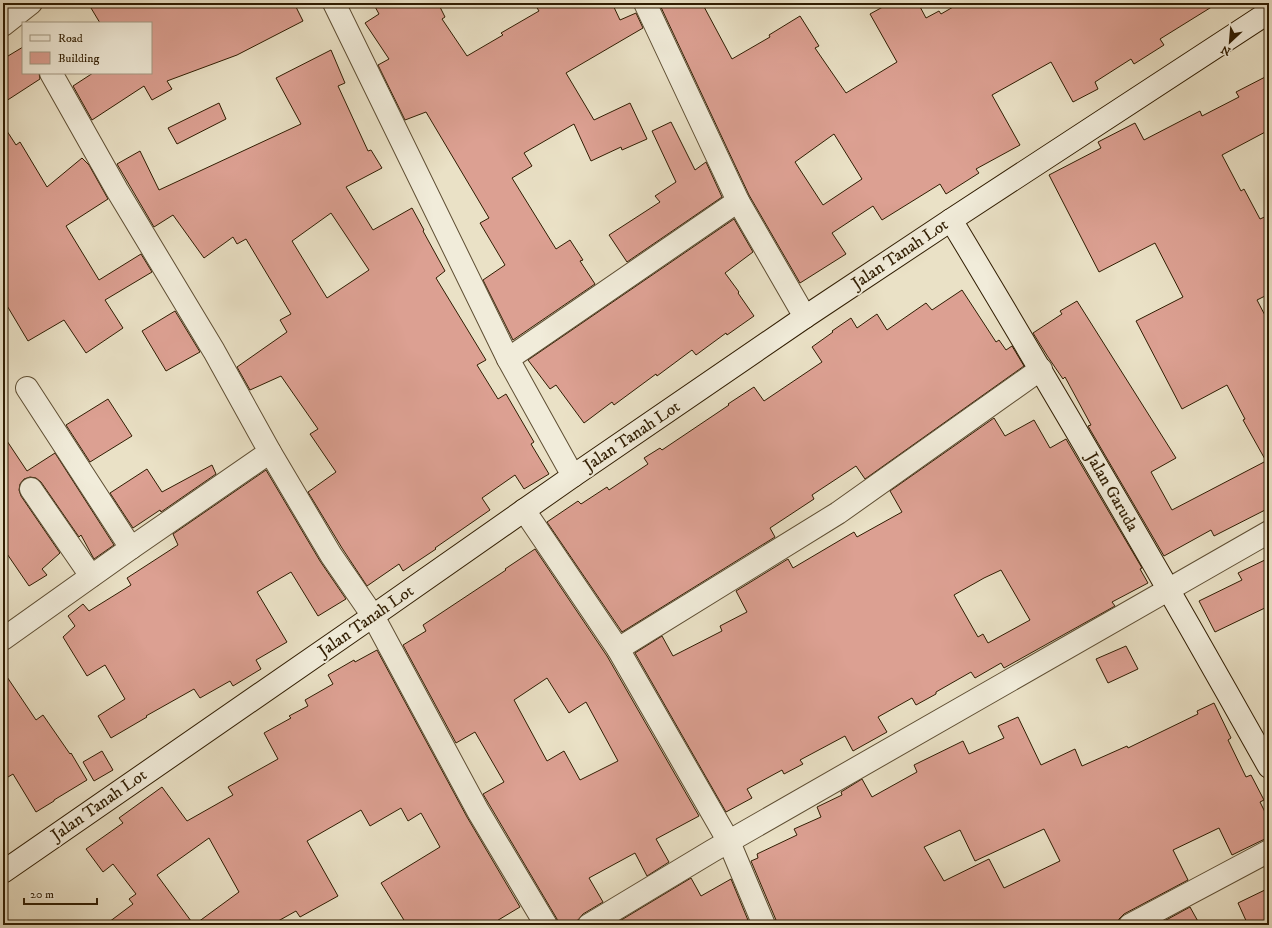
<svg xmlns="http://www.w3.org/2000/svg" width="1272" height="928" viewBox="0 0 1272 928" font-family="'IM FELL DW Pica',serif">
  <style>
    .building { fill: #dca092; stroke: #301d02; fill-rule: evenodd }
    .lines { fill: none; stroke-linecap: round; stroke-linejoin: round }
    .street-casing { stroke: #5e4e33; stroke-width: 24 }
    .secondary-casing { stroke: #301d02; stroke-width: 24 }
    .street { stroke: #f1ecda; stroke-width: 22 }
    .secondary { stroke: #f1ecda; stroke-width: 22 }
    .labels { text-anchor: middle; dominant-baseline: central; stroke-width: 4; stroke-linejoin: round; paint-order: stroke }
    .street-label { font-size: 17px; fill: #301d02; stroke: #f1ecda }
  </style>
  <rect width="100%" height="100%" fill="#eae1c6"/>
  <filter id="stains"><feTurbulence type="fractalNoise" baseFrequency=".005" numOctaves="4"/><feColorMatrix values="0 0 0 0 .2 0 0 0 0 .09 0 0 0 0 .02 0 0 0 .5 -.17"/></filter>
  <radialGradient id="worn" r=".72"><stop offset=".6" stop-color="#630" stop-opacity="0"/><stop offset="1" stop-color="#630" stop-opacity=".3"/></radialGradient>
  <!-- building -->
  <g class="building">
    <polygon points="88,3 294,3 303,21 237,55 167,81 172,89 152,100 144,86 92,120 73,86 93,73 151,73 151,23 100,23"/>
    <polygon points="373,3 438,3 445,17 442,19 467,56 503,35 501,33 539,11 534,3 612,3 620,20 636,13 643,28 566,73 594,120 630,103 647,139 622,150 621,147 591,161 574,124 524,153 532,166 512,178 556,249 570,240 583,260 580,261 595,284 513,340 483,280 505,265 480,223 489,218 426,112 405,120 378,65 389,59 365,23 379,14"/>
    <path d="M 659,3 L 702,3 L 732,59 L 770,37 L 769,35 L 800,16 L 819,46 L 815,48 L 846,93 L 897,62 L 870,14 L 890,3 L 918,3 L 926,18 L 939,11 L 941,14 L 960,3 L 1218,3 L 1160,39 L 1164,45 L 1134,64 L 1131,59 L 1095,82 L 1098,89 L 1073,102 L 1051,62 L 992,95 L 1020,145 L 976,169 L 979,173 L 946,194 L 940,184 L 882,220 L 873,206 L 832,233 L 846,254 L 800,283 L 749,195 ZM 834,134 L 862,179 L 823,205 L 795,162 Z"/>
    <polygon points="23,47 23,73 39,73 40,79 3,103 3,59"/>
    <path d="M 331,50 L 345,83 L 338,86 L 368,151 L 371,150 L 382,168 L 346,187 L 373,230 L 412,208 L 424,230 L 423,231 L 445,271 L 436,278 L 486,360 L 477,365 L 498,399 L 506,394 L 534,442 L 531,444 L 549,474 L 524,489 L 515,475 L 482,498 L 490,510 L 435,548 L 436,549 L 403,571 L 399,564 L 367,586 L 342,548 L 308,492 L 336,472 L 310,434 L 318,429 L 281,376 L 250,390 L 237,367 L 287,332 L 280,320 L 291,314 L 246,239 L 237,244 L 233,237 L 204,258 L 173,215 L 154,227 L 117,164 L 140,151 L 159,190 L 301,124 L 276,78 ZM 331,213 L 369,270 L 327,298 L 292,241 Z"/>
    <polygon points="1269,75 1269,130 1222,155 1241,191 1244,189 1260,219 1269,215 1269,294 1257,300 1269,323 1269,508 1214,536 1211,530 1164,556 1088,426 1091,425 1065,377 1063,379 1048,357 1033,333 1062,314 1060,311 1077,301 1176,458 1151,472 1172,510 1266,461 1243,420 1245,419 1227,385 1182,409 1136,321 1183,297 1155,243 1099,272 1049,175 1101,148 1098,142 1135,123 1144,140 1200,111 1202,116 1239,97 1236,92"/>
    <polygon points="219,103 226,119 177,144 168,128"/>
    <polygon points="671,122 695,170 706,162 722,197 627,262 609,235 660,202 655,196 676,182 652,131"/>
    <polygon points="3,125 16,145 20,142 47,187 82,158 89,165 108,199 66,226 99,280 141,254 152,272 105,300 123,328 86,353 64,320 28,341 3,299"/>
    <polygon points="734,219 753,252 725,273 739,292 738,293 754,316 727,335 726,333 696,355 692,350 657,376 656,374 614,405 612,402 584,423 556,385 550,389 528,360"/>
    <polygon points="962,290 996,342 999,340 1006,350 1012,346 1024,366 865,479 856,466 812,495 814,499 770,528 775,537 622,632 547,522 578,501 581,504 607,487 609,490 648,464 644,458 660,448 662,450 729,405 728,404 754,387 764,401 822,362 812,347 833,332 832,331 851,318 857,328 877,314 887,330 926,303 932,310"/>
    <polygon points="175,311 200,352 166,371 142,331"/>
    <polygon points="108,399 132,436 90,462 66,425"/>
    <path d="M 994,418 L 1005,436 L 1034,420 L 1050,448 L 1066,439 L 1142,568 L 1140,569 L 1148,583 L 1112,602 L 1115,606 L 1004,668 L 1001,663 L 975,678 L 971,672 L 936,692 L 936,694 L 916,705 L 912,698 L 878,717 L 887,732 L 853,751 L 845,736 L 800,760 L 803,764 L 784,774 L 782,770 L 747,789 L 752,798 L 726,812 L 635,653 L 662,636 L 673,656 L 722,631 L 720,626 L 747,612 L 736,591 L 788,559 L 793,568 L 854,532 L 857,537 L 902,512 L 890,491 ZM 1001,570 L 1030,620 L 988,643 L 983,634 L 978,637 L 954,595 L 984,578 Z"/>
    <polygon points="3,435 27,471 55,453 114,545 94,559 81,535 79,537 41,482 36,478 30,477 24,479 20,484 19,490 21,496 60,553 42,569 47,575 29,586 3,548"/>
    <polygon points="212,465 216,474 161,512 160,510 133,528 110,493 147,469 162,492"/>
    <polygon points="266,470 320,561 346,599 318,616 291,572 257,592 287,642 256,660 261,669 233,686 230,681 200,698 194,689 146,716 147,717 111,738 98,716 125,699 105,665 87,676 63,637 75,626 68,616 83,604 89,611 131,585 127,578 178,545 173,534"/>
    <path d="M 535,549 L 607,656 L 699,816 L 656,839 L 669,862 L 647,876 L 635,853 L 589,878 L 603,902 L 583,914 L 578,920 L 568,925 L 558,925 L 557,919 L 483,794 L 504,782 L 475,732 L 456,743 L 403,645 L 426,631 L 423,625 L 506,570 L 505,569 ZM 547,678 L 569,713 L 586,702 L 618,761 L 580,780 L 564,751 L 547,761 L 514,700 Z"/>
    <polygon points="1269,558 1269,606 1215,632 1199,601 1242,580 1238,573"/>
    <polygon points="1126,646 1138,669 1108,683 1096,659"/>
    <path d="M 377,650 L 467,817 L 520,907 L 490,925 L 407,925 L 381,883 L 440,847 L 421,813 L 408,821 L 401,808 L 370,826 L 361,810 L 307,841 L 338,896 L 300,917 L 296,911 L 271,925 L 105,925 L 133,904 L 129,899 L 136,894 L 113,864 L 103,872 L 86,849 L 123,823 L 119,818 L 162,787 L 187,821 L 233,795 L 228,787 L 278,759 L 264,733 L 291,718 L 289,716 L 308,706 L 305,700 L 333,684 L 328,675 L 354,660 L 355,662 ZM 209,838 L 239,892 L 194,925 L 157,875 Z"/>
    <polygon points="3,671 36,720 43,715 70,754 71,753 87,780 54,800 54,801 36,812 13,774 3,780"/>
    <path d="M 1214,703 L 1231,738 L 1228,740 L 1246,777 L 1251,775 L 1264,800 L 1260,802 L 1269,820 L 1269,837 L 1232,855 L 1219,828 L 1173,850 L 1188,880 L 1124,914 L 1119,919 L 1118,925 L 776,925 L 776,920 L 751,861 L 758,858 L 757,854 L 797,835 L 794,829 L 821,817 L 817,807 L 842,795 L 841,792 L 862,779 L 872,797 L 917,772 L 914,765 L 963,741 L 969,754 L 1004,738 L 998,726 L 1018,717 L 1041,765 L 1075,749 L 1082,766 L 1127,746 L 1128,748 L 1198,714 L 1197,711 ZM 1044,829 L 1060,861 L 1004,888 L 989,859 L 944,881 L 924,847 L 960,830 L 975,861 Z"/>
    <polygon points="102,751 113,770 94,781 83,762"/>
    <polygon points="691,878 701,896 731,879 750,925 613,925"/>
    <polygon points="1269,888 1269,925 1248,925 1238,903"/>
    <polygon points="1190,907 1200,925 1157,925"/>
  </g>
  <g class="lines">
    <defs>
      <g id="street">
        <polyline points="334,3 508,359 573,476"/>
        <polyline points="645,3 738,201 805,317"/>
        <polyline points="3,25 31,3"/>
        <polyline points="51,73 117,190 214,351 270,452 331,555 373,616 478,811 546,925"/>
        <polyline points="508,359 738,201"/>
        <polyline points="27,388 131,548"/>
        <polyline points="31,489 91,576"/>
        <polyline points="524,510 618,649 729,842 764,925"/>
        <polyline points="3,639 131,548 270,452"/>
        <polyline points="618,649 838,513 1041,369"/>
        <polyline points="589,925 712,851 1269,532"/>
        <polyline points="1130,925 1269,851"/>
      </g>
      <g id="secondary">
        <path d="M 951,220 C 1060,401 1166,583 1269,767"/>
        <polyline points="3,872 373,616 573,476 805,317 951,220 1269,12"/>
      </g>
    </defs>
    <!-- street casing -->
    <use href="#street" class="street-casing"/>
    <!-- secondary casing -->
    <use href="#secondary" class="secondary-casing"/>
    <!-- street -->
    <use href="#street" class="street"/>
    <!-- secondary -->
    <use href="#secondary" class="secondary"/>
  </g>
  <g class="labels">
    <!-- street labels -->
    <g class="street-label">
      <text transform="translate(900 254) rotate(-34)">Jalan Tanah Lot</text>
      <text transform="translate(632 436) rotate(-34)">Jalan Tanah Lot</text>
      <text transform="translate(1112 492) rotate(60)">Jalan Garuda</text>
      <text transform="translate(366 621) rotate(-35)">Jalan Tanah Lot</text>
      <text transform="translate(99 805) rotate(-35)">Jalan Tanah Lot</text>
    </g>
  </g>
  <!-- margin -->
  <rect width="1272" height="928" fill="none" stroke="#eae1c6" stroke-width="16"/>
  <rect x="4" y="4" width="1264" height="920" fill="none" stroke="#301d02" stroke-width="2"/>
  <rect x="8" y="8" width="1256" height="912" fill="none" stroke="#301d02"/>
  <!-- legend -->
  <rect x="22" y="22" width="130" height="52" fill="#f1ecda" stroke="#a49984"/>
  <rect x="30" y="35" width="20" height="6" fill="#f1ecda" stroke="#a49984"/>
  <text x="58" y="42" font-size="12" fill="#301d02">Road</text>
  <rect x="30" y="52" width="20" height="12" fill="#dca092" stroke="#a49984"/>
  <text x="58" y="62" font-size="12" fill="#301d02">Building</text>
  <!-- north arrow -->
  <g transform="translate(1230 42) rotate(206)" stroke="#f1ecda" stroke-width="3" paint-order="stroke">
  <path d="M0-3L7 15L0 10L-7 15Z" fill="#301d02"/>
  <text y="-6" font-size="11" font-weight="bold" text-anchor="middle" fill="#301d02">N</text>
  </g>
  <!-- scale -->
  <path d="M24 898v6h73v-6" fill="none" stroke="#301d02" stroke-width="2"/>
  <text x="30" y="898" font-size="12" fill="#301d02" stroke="#f1ecda" stroke-width="3" paint-order="stroke">20 m</text>
  <rect width="100%" height="100%" filter="url(#stains)"/>
  <rect width="100%" height="100%" fill="url(#worn)"/>
</svg>
